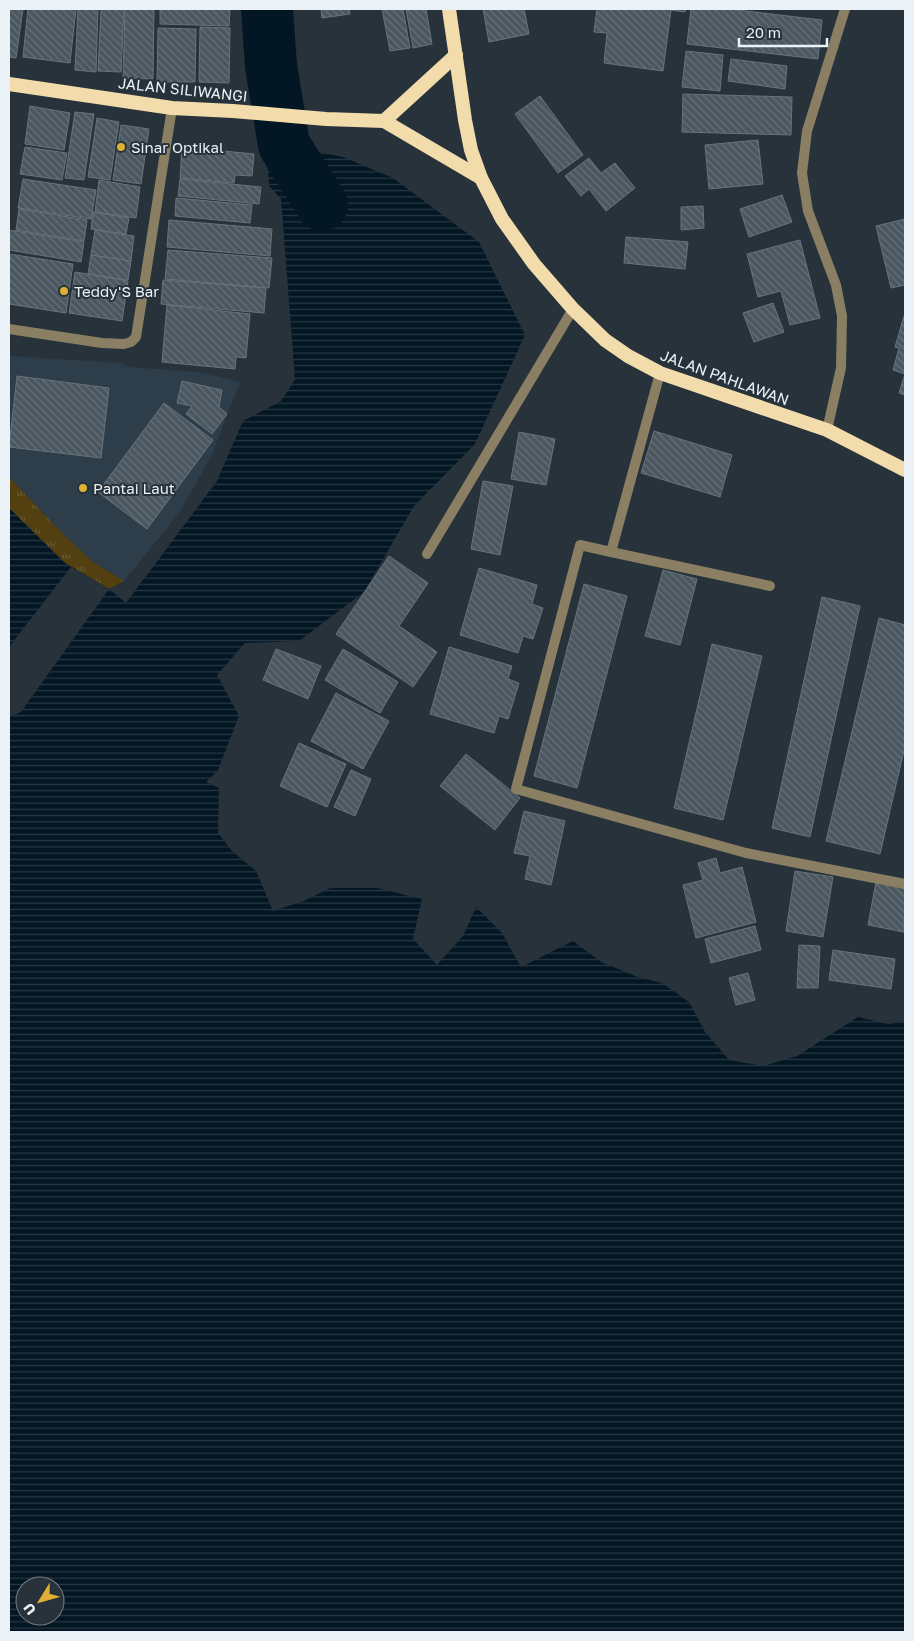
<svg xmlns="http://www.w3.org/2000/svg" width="914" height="1641" viewBox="0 0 914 1641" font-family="'Golos Text',sans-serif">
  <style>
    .built { fill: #2d3e4a }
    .park { fill: url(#park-tufts) }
    .water { fill: url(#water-rules); fill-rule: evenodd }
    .pier { fill: #27323a }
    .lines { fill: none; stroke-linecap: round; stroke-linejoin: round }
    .river { stroke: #031623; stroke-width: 52 }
    .building { fill: url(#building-back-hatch); stroke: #67737d }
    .service { stroke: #8a7e63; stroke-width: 10 }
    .minor { stroke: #8a7e63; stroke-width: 10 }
    .trunk { stroke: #f2dcac; stroke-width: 14 }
    .poi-dot { fill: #dfb034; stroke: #27323a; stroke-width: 2 }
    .labels { text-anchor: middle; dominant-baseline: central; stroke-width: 4; stroke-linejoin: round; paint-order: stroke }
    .street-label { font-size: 15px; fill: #eaf1f7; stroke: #27323a }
    .poi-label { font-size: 15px; fill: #eaf1f7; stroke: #27323a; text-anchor: start }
  </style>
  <defs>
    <pattern id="park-tufts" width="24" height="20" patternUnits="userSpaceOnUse" patternTransform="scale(1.25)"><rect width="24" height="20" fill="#534010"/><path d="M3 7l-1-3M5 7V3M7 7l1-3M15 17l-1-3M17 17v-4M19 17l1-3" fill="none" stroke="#6c5c34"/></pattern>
    <pattern id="water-rules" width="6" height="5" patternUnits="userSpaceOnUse" patternTransform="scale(1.25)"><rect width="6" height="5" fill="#031623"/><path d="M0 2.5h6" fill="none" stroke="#283844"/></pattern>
    <pattern id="building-back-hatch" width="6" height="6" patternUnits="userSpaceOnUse" patternTransform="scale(1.25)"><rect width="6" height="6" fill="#4b5760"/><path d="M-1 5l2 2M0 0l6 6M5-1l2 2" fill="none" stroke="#657078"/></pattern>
  </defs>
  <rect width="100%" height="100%" fill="#27323a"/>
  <!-- built -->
  <polygon class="built" points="9,356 121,363 128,367 198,372 240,382 211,457 179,513 124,581 93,562 64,535 9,477"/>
  <!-- park -->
  <polygon class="park" points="9,477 64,535 93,562 124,581 109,589 65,563 9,508"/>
  <!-- water -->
  <path class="water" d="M 266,145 L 284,145 L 343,157 L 393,178 L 479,242 L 525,335 L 475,444 L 414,506 L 364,592 L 299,641 L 245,643 L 217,675 L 239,716 L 218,770 L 206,782 L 219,788 L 218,833 L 232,851 L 256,871 L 273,911 L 304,901 L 330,888 L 377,888 L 422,899 L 413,939 L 437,965 L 463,936 L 476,907 L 502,933 L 521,967 L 573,941 L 601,962 L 638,977 L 662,983 L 689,1002 L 705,1032 L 729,1060 L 763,1066 L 797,1056 L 858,1017 L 888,1024 L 905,1022 L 905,1632 L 9,1632 L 9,508 L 65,563 L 109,589 L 126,603 L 217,481 L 243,421 L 281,401 L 295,380 L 281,199 L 269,186 ZM 25,1586 L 55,1586 L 55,1616 L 25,1616 Z"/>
  <!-- pier -->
  <polygon class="pier" points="71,567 109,589 21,712 9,717 9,647"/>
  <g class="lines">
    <!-- river -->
    <polyline class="river" points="267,9 271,66 284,145 322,205"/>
  </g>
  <!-- building -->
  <g class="building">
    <polygon points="9,9 23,9 16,58 9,57"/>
    <polygon points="28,9 76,9 70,63 23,57"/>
    <polygon points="78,9 98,9 96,72 75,70"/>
    <polygon points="101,9 124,9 121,72 98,71"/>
    <polygon points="125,9 154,9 153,79 123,78"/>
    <polygon points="160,9 230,9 229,26 160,24"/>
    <polygon points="321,9 349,9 350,14 322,18"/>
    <polygon points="382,9 403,9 410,48 390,51"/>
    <polygon points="406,9 426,9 432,44 413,48"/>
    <polygon points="483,9 524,9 529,34 489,42"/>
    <polygon points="597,9 686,9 685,12 671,10 663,71 604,63 607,33 594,32"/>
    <polygon points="691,9 729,9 822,20 818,59 687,44"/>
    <polygon points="200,27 230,28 229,83 199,82"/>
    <polygon points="158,28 196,29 195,82 157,82"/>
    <polygon points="686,51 723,55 720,91 682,87"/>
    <polygon points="731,59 787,66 785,89 728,81"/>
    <polygon points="683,94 792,97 791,135 682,132"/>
    <polygon points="540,96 583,155 558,173 515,114"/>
    <polygon points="30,106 70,113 64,150 25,144"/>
    <polygon points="75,112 94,114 84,180 65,178"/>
    <polygon points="97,118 119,122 110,180 88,177"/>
    <polygon points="121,125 149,129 141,184 113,180"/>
    <polygon points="758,140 763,184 709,189 705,145"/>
    <polygon points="25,147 67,153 62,180 20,174"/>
    <polygon points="182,147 254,154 252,176 235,175 234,183 180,178"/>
    <polygon points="589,158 601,173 615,163 635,188 606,211 589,189 581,196 565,176"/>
    <polygon points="23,179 96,190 91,219 18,208"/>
    <polygon points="180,179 261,187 259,204 178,196"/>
    <polygon points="99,180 140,187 136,218 95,212"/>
    <polygon points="782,195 792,222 749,237 740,209"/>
    <polygon points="176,198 252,205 250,223 175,216"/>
    <polygon points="703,206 704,228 681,230 681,207"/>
    <polygon points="19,209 87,220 84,241 16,230"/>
    <polygon points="93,212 129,218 126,234 91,229"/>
    <polygon points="905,219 905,285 891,288 876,226"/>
    <polygon points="169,220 272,229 270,256 167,247"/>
    <polygon points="9,230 84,242 81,262 9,250"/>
    <polygon points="95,230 134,236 131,261 91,255"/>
    <polygon points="626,237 688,242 685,269 624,263"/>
    <polygon points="800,240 820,318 790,325 781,291 758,297 747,254"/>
    <polygon points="168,250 272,258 269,288 165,279"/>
    <polygon points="9,254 73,264 66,313 9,304"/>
    <polygon points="91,255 131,261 128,280 88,274"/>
    <polygon points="75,272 128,281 122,321 69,313"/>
    <polygon points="163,280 266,288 264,313 161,304"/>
    <polygon points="773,303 784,332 754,342 743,313"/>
    <polygon points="167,305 250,314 246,358 236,357 235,369 162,362"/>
    <polygon points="904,316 905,317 905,395 899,393 905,374 893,370 899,348 895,347"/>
    <polygon points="17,376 109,388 101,458 9,447"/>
    <polygon points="182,381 222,390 219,407 227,414 212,434 186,414 192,406 177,403"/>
    <polygon points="164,403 213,440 147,529 98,492"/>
    <polygon points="654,431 732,455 720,497 641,473"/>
    <polygon points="519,432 555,439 546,485 511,479"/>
    <polygon points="483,481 513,486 500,555 471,549"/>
    <polygon points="389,556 428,583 399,626 437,652 413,687 336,634"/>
    <polygon points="479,568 537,585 532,604 543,608 533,639 523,636 518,653 460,635"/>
    <polygon points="663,570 697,579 680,645 645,636"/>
    <polygon points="584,584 627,596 577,788 534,776"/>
    <polygon points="822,597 860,606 810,837 772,828"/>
    <polygon points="879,618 905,625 905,746 880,854 826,841"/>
    <polygon points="712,644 762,656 723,820 674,808"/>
    <polygon points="449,647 512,666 508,679 519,683 508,719 499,716 494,733 430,714"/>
    <polygon points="276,649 321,666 308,699 263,680"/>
    <polygon points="343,649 398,682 380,713 325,680"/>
    <polygon points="336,693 389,721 363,769 311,741"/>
    <polygon points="299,743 346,764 327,807 280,786"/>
    <polygon points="466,754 520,798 495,830 440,786"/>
    <polygon points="351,770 371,779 355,816 334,807"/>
    <polygon points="524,811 565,821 551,885 525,879 530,856 514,853"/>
    <polygon points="716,858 720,873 742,867 756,922 696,938 683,885 703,880 698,863"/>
    <polygon points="795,871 833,877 823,937 786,931"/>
    <polygon points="876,882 905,888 904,932 868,925"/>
    <polygon points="755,926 761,950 711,963 705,939"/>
    <polygon points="799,945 820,946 818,988 797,988"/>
    <polygon points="833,950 895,959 891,989 829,980"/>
    <polygon points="748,973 755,1000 736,1005 729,978"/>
  </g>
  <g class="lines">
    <!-- service -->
    <g class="service">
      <polyline points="660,373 611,552 770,586"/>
      <polyline points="611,552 580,545 516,789 746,853 905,884"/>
      <polyline points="427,554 573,309"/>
    </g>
    <!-- minor -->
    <g class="minor">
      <polyline points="9,329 102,343 124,344 131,342 136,337 172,108"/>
      <polyline points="827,430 841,368 842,316 836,285 808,211 802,173 807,131 845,9"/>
    </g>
    <!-- trunk -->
    <g class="trunk">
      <polyline points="449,9 465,120 471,150 481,178 502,219 534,264 573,309 605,340 628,356 660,373 827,430 905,470"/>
      <polyline points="9,84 172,108 233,111 326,119 384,121 481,178"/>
      <polyline points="384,121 456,55"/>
    </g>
  </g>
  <!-- markers -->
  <g class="poi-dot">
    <circle cx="121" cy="147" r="5"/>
    <circle cx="64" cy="291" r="5"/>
    <circle cx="83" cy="488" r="5"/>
  </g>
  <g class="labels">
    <!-- street labels -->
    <g class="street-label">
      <text transform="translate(183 89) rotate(6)">JALAN SILIWANGI</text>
      <text transform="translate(725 377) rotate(20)">JALAN PAHLAWAN</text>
    </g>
    <!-- poi labels -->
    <g class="poi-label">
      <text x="131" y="147">Sinar Optikal</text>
      <text x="74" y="291">Teddy'S Bar</text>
      <text x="93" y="488">Pantai Laut</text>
    </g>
  </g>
  <!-- border -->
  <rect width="914" height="1641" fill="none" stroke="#eaf1f7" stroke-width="20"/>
  <!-- north arrow -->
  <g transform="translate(40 1601) rotate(233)"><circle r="24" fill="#27323a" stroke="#757e86"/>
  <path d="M0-4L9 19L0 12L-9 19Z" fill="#dfb034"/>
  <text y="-8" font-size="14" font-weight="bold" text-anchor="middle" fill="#eaf1f7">U</text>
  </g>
  <!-- scale -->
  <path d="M739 38v8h88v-8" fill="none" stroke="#eaf1f7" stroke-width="2.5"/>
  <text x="746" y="38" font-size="15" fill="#eaf1f7" stroke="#27323a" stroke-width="4" paint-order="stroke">20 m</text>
</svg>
